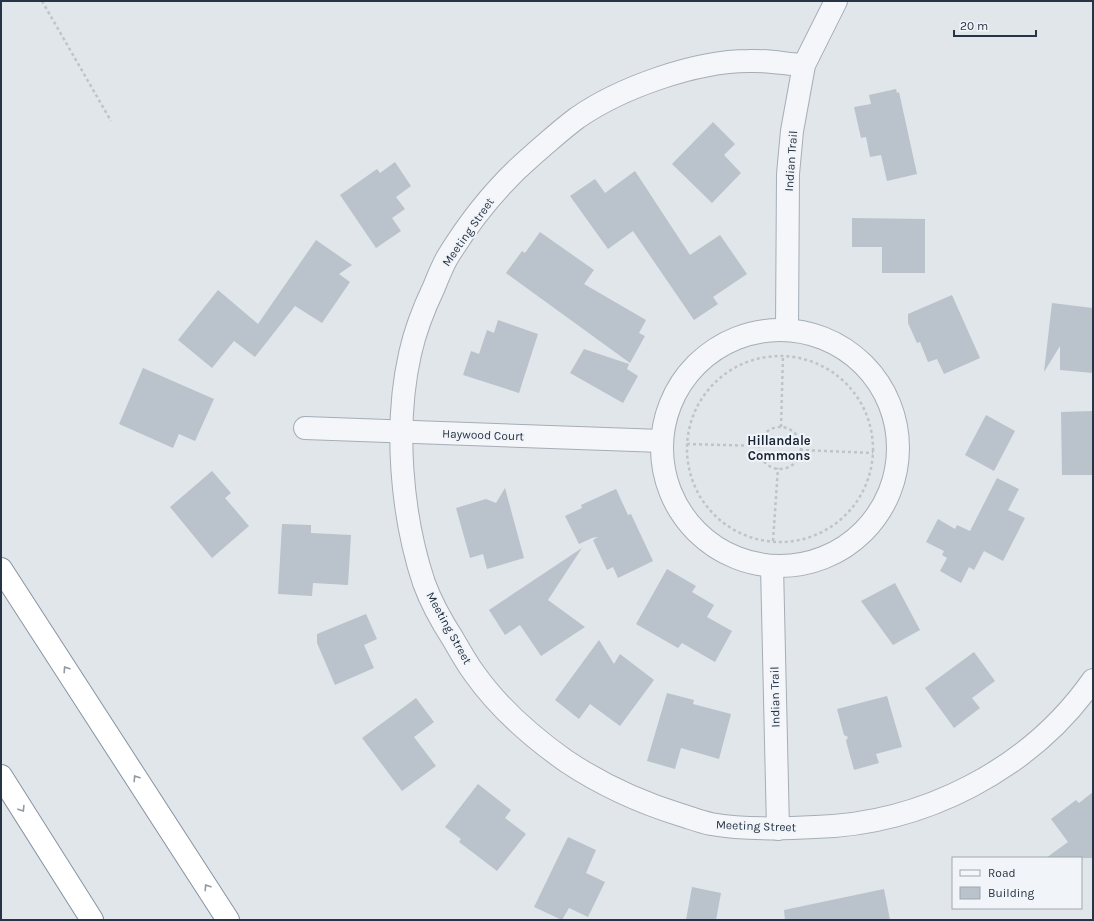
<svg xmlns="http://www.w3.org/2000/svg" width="1094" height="921" viewBox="0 0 1094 921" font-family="Karla,sans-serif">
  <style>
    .building { fill: #bac2cb }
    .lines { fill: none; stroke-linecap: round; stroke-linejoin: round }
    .minor-casing { stroke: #a5adb6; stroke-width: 24 }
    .motorway-casing { stroke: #8794a3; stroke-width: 24 }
    .path { stroke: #bfc4ca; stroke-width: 2.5; stroke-dasharray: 3 3; stroke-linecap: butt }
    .minor { stroke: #f4f6f9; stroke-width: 22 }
    .motorway { stroke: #fff; stroke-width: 22 }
    .oneway { stroke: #939aa2 }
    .labels { text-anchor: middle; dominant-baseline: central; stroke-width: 4; stroke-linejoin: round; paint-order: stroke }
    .street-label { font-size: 12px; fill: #273445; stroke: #f1f4f8 }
    .neighbourhood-label { font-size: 13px; font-weight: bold; fill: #192535; stroke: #f1f4f8 }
  </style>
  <rect width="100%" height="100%" fill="#e1e6eb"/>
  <!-- building -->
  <g class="building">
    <polygon points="896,89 897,93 899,92 917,174 887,181 881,155 870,157 866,137 861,138 854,107 871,104 869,95"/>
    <polygon points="713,122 735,144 724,155 741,173 712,203 672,164"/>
    <polygon points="395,162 411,186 396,197 405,209 392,218 401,231 376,248 340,195 377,169 380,173"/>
    <polygon points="635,171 690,255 720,235 747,274 713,297 718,304 694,320 633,231 608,249 570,196 595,179 605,193"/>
    <polygon points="852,218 925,219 925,273 882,273 882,247 852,247"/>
    <polygon points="540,232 594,270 584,284 646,320 639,333 645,336 630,363 506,273 522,251 525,253"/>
    <polygon points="316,240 352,265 339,274 350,282 322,323 295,306 255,357 234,341 212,368 178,340 218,290 258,324"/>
    <polygon points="952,295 980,358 944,374 937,359 928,362 920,342 917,343 908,323 908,314"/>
    <polygon points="1052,303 1093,308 1093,373 1060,370 1060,346 1044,372"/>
    <polygon points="498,320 538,334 519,393 463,375 471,351 479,354 487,330 494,333"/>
    <polygon points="584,349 629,364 627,369 638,376 623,403 570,373"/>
    <polygon points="143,368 214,399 195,441 179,434 173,448 119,424"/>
    <polygon points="1093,411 1093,475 1062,475 1061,412"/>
    <polygon points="986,415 1015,431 994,471 965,455"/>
    <polygon points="212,471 231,493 225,498 249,526 212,558 170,507"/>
    <polygon points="997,478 1019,489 1008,510 1025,518 1003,561 984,551 974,570 969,567 961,583 940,571 947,558 942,555 944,551 926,542 938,519 955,529 957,525 970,531"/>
    <polygon points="505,488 524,558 487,569 483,554 470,558 456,508 486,499 496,503"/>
    <polygon points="616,489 628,515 631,514 653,561 618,578 613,567 607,570 593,540 598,537 592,538 579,544 565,516 582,508 581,505"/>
    <polygon points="282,524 311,525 311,533 351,535 348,585 313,583 312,596 278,594"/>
    <polygon points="582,548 548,600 585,627 541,656 520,625 505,635 489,610"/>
    <polygon points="667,569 696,586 692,592 714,605 707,617 732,631 715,662 682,643 678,648 636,624"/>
    <polygon points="895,583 920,630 893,645 861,601"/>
    <polygon points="366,614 377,639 364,645 374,668 335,685 317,643 317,634"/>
    <polygon points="599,640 614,664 620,654 654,680 620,726 590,704 579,719 555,700"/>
    <polygon points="974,652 995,681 972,698 980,708 954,728 925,688"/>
    <polygon points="667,693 694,700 693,704 731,714 719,759 681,748 675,769 647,761"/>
    <polygon points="887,696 902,747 876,754 879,763 854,770 846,741 848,737 844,735 837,709"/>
    <polygon points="416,698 434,722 414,737 436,766 402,791 362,738"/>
    <polygon points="478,784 511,810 505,818 526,834 497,871 459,842 461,839 445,827"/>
    <polygon points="1093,792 1093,858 1046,858 1068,842 1051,819 1076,800 1079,803"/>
    <polygon points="568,837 596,850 586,873 605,882 588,917 569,908 562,920 534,907"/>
    <polygon points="692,887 721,893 716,920 686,920"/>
    <polygon points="884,889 890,920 785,920 784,910"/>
  </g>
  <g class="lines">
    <defs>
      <g id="minor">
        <path d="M 804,65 C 786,64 767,60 749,61 C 695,61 620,88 577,118 C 562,129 548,142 534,154 C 500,183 470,220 447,258 C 442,267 438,277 434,287 C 424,308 415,331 410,354 C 394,425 401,514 424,583 C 431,602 442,622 453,639 C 460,651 466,662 474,673 C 498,707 532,737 566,761 C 602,785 639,802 681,815 C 691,818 701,822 711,824 C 745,830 781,829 815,827 C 923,824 1030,770 1093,680"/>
        <polyline points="787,329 788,174 792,131 804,65 836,1"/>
        <circle cx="780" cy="448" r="118"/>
        <polyline points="305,428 662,441"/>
        <polyline points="772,566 778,829"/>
      </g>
      <g id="motorway">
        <polyline points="1,569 228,920"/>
        <polyline points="1,776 92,920"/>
      </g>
    </defs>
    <!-- minor casing -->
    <use href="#minor" class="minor-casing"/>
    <!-- motorway casing -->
    <use href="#motorway" class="motorway-casing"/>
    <!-- path -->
    <g class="path">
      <polyline points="42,1 111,121"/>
      <circle cx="780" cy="449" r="93"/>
      <polyline points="781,427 783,356"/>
      <circle cx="780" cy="448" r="21"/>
      <polyline points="687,444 759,446"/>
      <polyline points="800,450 873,453"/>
      <polyline points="773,541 778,468"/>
    </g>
    <!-- minor -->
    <use href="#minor" class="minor"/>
    <!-- motorway -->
    <use href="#motorway" class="motorway"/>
  </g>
  <!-- one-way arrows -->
  <defs><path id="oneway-chevron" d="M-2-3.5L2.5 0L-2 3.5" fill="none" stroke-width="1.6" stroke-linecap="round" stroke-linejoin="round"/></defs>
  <g class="oneway">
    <use href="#oneway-chevron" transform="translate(66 669) rotate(-123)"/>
    <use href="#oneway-chevron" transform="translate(136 778) rotate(-123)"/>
    <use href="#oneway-chevron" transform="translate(22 809) rotate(58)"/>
    <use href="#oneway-chevron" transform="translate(207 887) rotate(-123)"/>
  </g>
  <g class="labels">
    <!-- street labels -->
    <g class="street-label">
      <text transform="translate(791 161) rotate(-86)">Indian Trail</text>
      <text transform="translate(468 232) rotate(-55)">Meeting Street</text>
      <text transform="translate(483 435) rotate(2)">Haywood Court</text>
      <text transform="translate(449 628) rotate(61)">Meeting Street</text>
      <text transform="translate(775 697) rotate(-91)">Indian Trail</text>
      <text transform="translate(756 826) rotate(2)">Meeting Street</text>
    </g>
    <!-- neighbourhood labels -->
    <g class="neighbourhood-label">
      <text x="779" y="440">Hillandale<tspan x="779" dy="15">Commons</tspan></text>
    </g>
  </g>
  <!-- border -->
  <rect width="1094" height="921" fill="none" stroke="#273445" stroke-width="4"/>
  <!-- legend -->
  <rect x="952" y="857" width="130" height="52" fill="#f1f4f8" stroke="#a0a7b0"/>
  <rect x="960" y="870" width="20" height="6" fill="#f4f6f9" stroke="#a0a7b0"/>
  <text x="988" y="877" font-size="12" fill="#273445">Road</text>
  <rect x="960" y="887" width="20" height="12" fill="#bac2cb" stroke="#a0a7b0"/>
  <text x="988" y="897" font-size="12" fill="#273445">Building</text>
  <!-- scale -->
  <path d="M954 30v6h82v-6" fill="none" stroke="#273445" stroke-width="2"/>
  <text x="960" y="30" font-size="12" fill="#273445" stroke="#f1f4f8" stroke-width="3" paint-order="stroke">20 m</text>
</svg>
